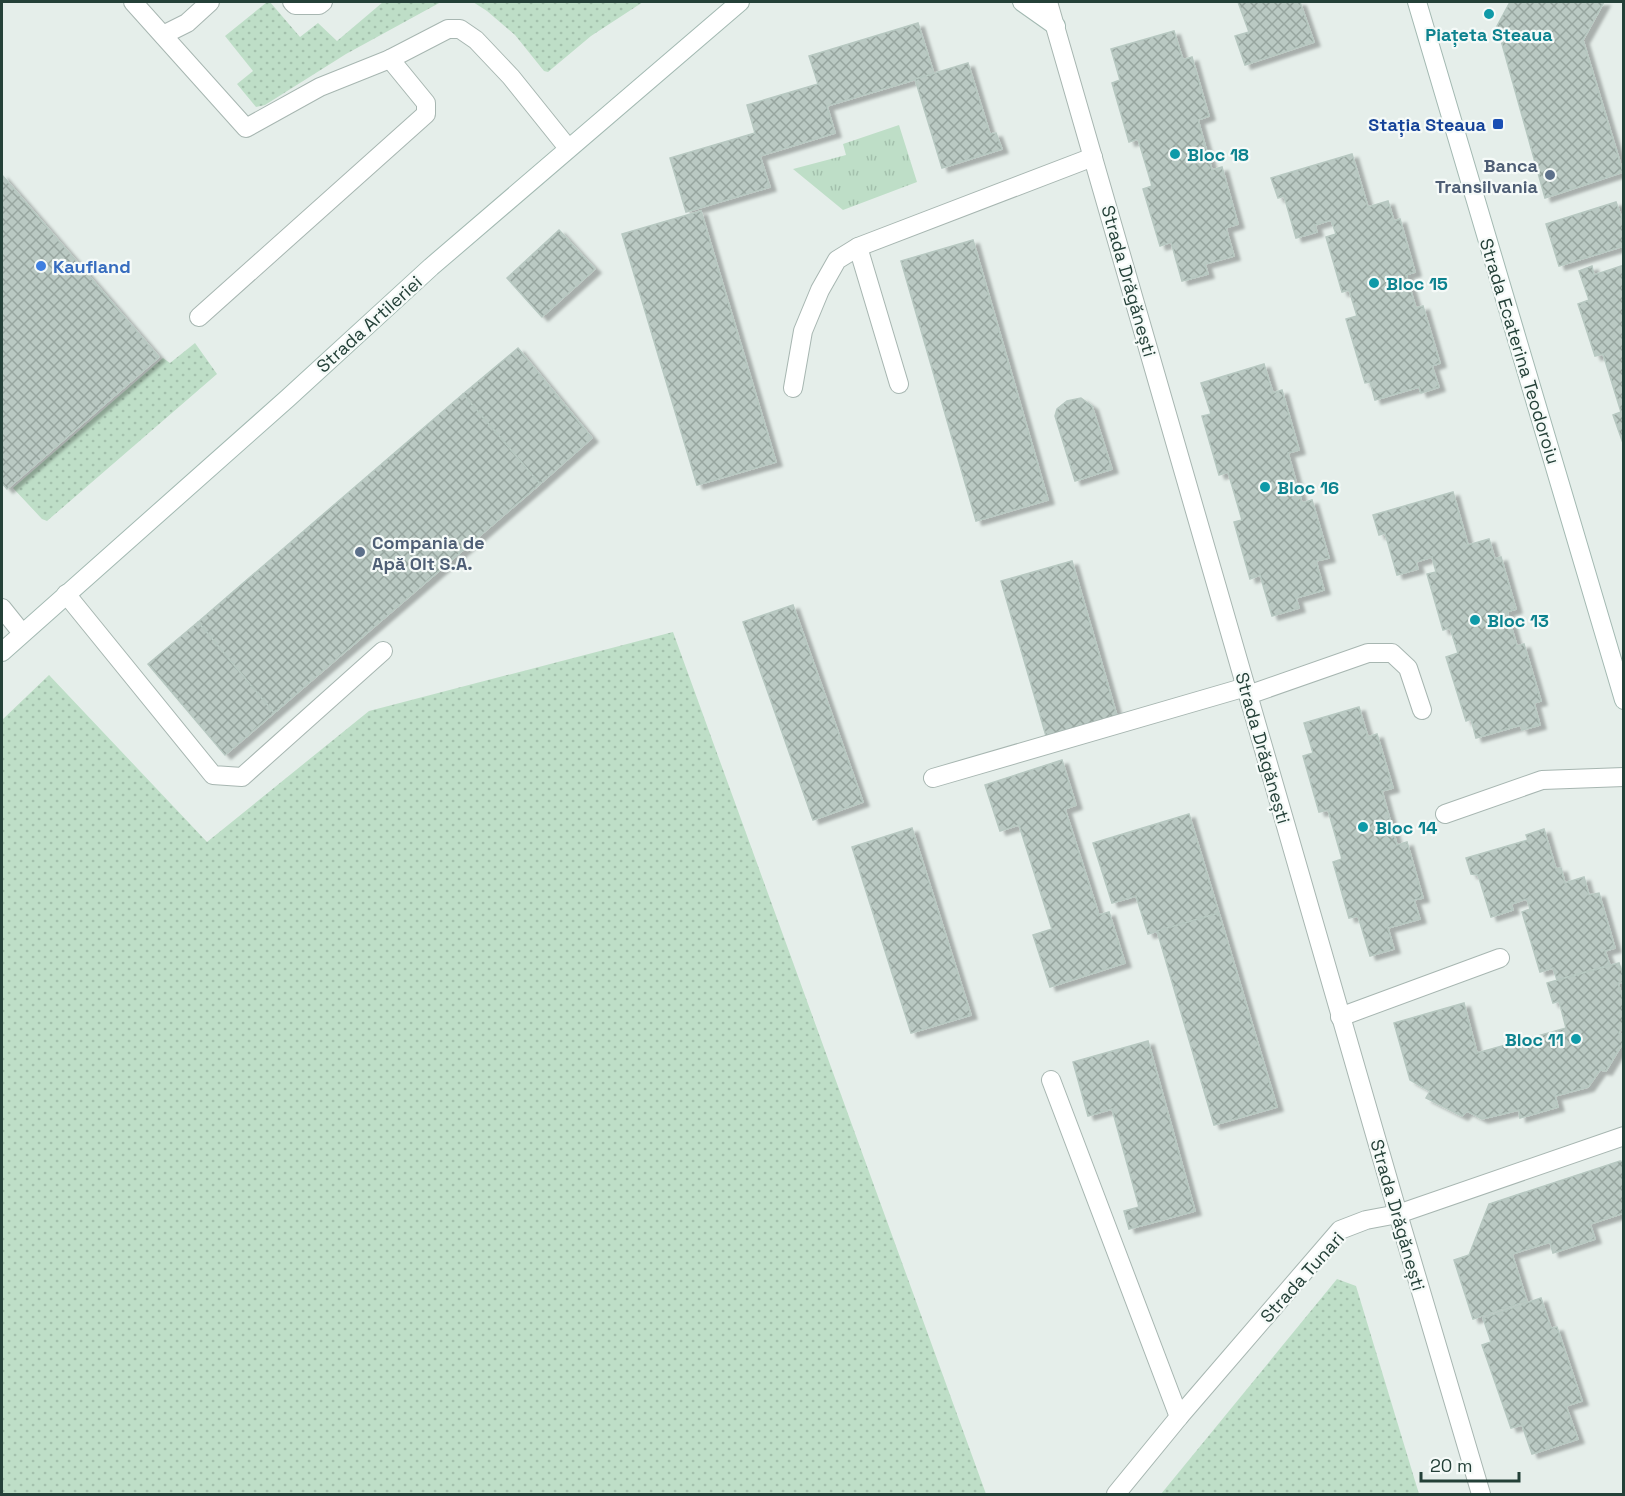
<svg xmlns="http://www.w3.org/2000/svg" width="1625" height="1496" viewBox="0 0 1625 1496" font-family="'Space Grotesk',sans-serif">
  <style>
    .grass { fill: url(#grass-dots) }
    .park { fill: url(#park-tufts) }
    .building { fill: url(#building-cross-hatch); stroke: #b7c8c1; stroke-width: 1.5; filter: url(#shadow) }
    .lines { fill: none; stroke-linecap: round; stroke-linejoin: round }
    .service-casing { stroke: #a7b6b1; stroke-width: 20 }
    .minor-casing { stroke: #a7b6b1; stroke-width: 20 }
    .secondary-casing { stroke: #a3b9b2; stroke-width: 20 }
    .service { stroke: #fff; stroke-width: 18 }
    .minor { stroke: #fff; stroke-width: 18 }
    .secondary { stroke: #fff; stroke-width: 18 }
    .culture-dot { fill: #0f9aa8; stroke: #f5faf8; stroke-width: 2 }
    .transit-dot { fill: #1a4fb4; stroke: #f5faf8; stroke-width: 2 }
    .service-dot { fill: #5c6f8a; stroke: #f5faf8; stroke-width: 2 }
    .shop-dot { fill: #3f7fe0; stroke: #f5faf8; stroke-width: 2 }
    .labels { text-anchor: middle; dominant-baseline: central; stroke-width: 4.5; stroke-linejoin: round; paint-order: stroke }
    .culture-label { font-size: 18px; font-weight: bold; fill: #0d838f; stroke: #f5faf8; text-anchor: start }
    .transit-label { font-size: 18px; font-weight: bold; fill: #164399; stroke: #f5faf8; text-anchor: end }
    .service-label { font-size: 18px; font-weight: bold; fill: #4e5e75; stroke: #f5faf8; text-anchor: end }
    .shop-label { font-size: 18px; font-weight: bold; fill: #366cbe; stroke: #f5faf8; text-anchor: start }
    .street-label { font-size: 18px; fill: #244038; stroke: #f5faf8 }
  </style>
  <defs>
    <pattern id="grass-dots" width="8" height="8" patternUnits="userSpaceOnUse" patternTransform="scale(1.5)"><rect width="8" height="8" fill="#bedec7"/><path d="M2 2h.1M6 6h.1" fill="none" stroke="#a3c0ac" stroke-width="1.8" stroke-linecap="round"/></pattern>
    <pattern id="park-tufts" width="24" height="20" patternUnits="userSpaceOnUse" patternTransform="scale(1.5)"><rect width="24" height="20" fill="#bedec7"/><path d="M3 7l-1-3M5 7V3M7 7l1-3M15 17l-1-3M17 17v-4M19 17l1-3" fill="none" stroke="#a3c0ac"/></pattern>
    <pattern id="building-cross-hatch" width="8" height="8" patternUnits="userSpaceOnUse" patternTransform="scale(1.5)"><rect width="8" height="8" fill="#bac9c3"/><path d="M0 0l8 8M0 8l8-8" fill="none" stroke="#97a59f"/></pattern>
    <filter id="shadow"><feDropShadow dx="6" dy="4" stdDeviation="1.5" flood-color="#0004"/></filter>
  </defs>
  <rect width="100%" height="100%" fill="#e5eeea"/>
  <!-- grass -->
  <g class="grass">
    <polygon points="267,2 270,2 300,37 318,23 337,41 383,2 441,2 346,54 265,105 256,107 237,84 253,71 225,36"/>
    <polygon points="473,2 643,2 591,36 548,72 544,71 515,35 487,11"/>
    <polygon points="195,343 217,374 47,521 42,519 13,488 163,358 170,363"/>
    <polygon points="673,632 986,1494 2,1494 2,720 49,675 207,842 369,711"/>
    <polygon points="1337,1279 1356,1286 1419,1494 1161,1494"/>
  </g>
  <!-- park -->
  <polygon class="park" points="899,125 917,182 843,210 793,169 846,155 843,144"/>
  <!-- building -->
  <g class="building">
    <polygon points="1238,2 1300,2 1314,42 1245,65 1235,36 1249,32"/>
    <polygon points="1510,2 1604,2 1583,40 1623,172 1545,198 1497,26"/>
    <polygon points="918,23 934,74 827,106 835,133 760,156 770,187 686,212 670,158 755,133 747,105 818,84 809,56"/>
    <polygon points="1174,31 1183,60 1192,57 1209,116 1198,120 1212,170 1222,167 1238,224 1226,228 1234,256 1205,264 1208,274 1182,281 1171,242 1160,246 1143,189 1152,186 1138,139 1129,142 1112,83 1120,80 1111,49"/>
    <polygon points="968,63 990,134 996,133 1002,149 942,168 915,79"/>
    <polygon points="1352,154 1368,207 1388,201 1394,221 1400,219 1415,272 1406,275 1416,308 1423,306 1440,363 1432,366 1439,387 1421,393 1419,387 1375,400 1370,382 1365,383 1346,319 1357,316 1349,290 1342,292 1326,237 1336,234 1331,220 1315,225 1317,232 1296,238 1284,196 1278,198 1271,178"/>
    <polygon points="2,175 159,357 7,489 2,483"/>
    <polygon points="1616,202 1624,224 1624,246 1559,266 1546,224"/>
    <polygon points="701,211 776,462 697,485 622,234"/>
    <polygon points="559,230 595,269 542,317 507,278"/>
    <polygon points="973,240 1048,500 976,521 901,261"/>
    <polygon points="1624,265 1624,446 1613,415 1621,412 1603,354 1595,356 1578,304 1589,300 1579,271 1592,266 1594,275"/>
    <polygon points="518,348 592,438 540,484 463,394"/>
    <polygon points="1264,364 1273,393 1282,390 1299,450 1288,453 1302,503 1312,500 1329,558 1316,561 1324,590 1296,598 1299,608 1272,616 1260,575 1250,579 1234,522 1242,520 1228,472 1219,475 1202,416 1211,414 1201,383"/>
    <polygon points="463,394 540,484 274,713 198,622"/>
    <polygon points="1081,398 1092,406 1112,469 1075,481 1055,416 1057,409 1067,401"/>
    <polygon points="1453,492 1468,545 1489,539 1495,559 1501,557 1516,609 1507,612 1517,646 1524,644 1541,701 1534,703 1540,725 1522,730 1521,725 1476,738 1471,719 1466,721 1446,657 1458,653 1450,628 1443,630 1427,574 1436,572 1432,557 1416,562 1418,569 1397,575 1385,533 1379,535 1373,515"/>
    <polygon points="1072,561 1117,716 1046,736 1001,581"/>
    <polygon points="793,605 863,802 813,820 743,622"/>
    <polygon points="198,622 274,713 225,755 148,664"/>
    <polygon points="1359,707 1368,737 1377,734 1393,788 1382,791 1397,845 1407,842 1423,898 1414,900 1420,919 1388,928 1394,949 1370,956 1358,916 1349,918 1333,862 1342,859 1328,810 1319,812 1303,756 1313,753 1304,723"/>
    <polygon points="1062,760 1076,805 1065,809 1099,915 1109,912 1125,963 1050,987 1033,935 1052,929 1019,825 1000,831 985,785"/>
    <polygon points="1189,814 1219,913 1148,934 1136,896 1112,903 1093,843"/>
    <polygon points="912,828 971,1015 911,1033 852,847"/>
    <polygon points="1544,829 1556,869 1561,868 1565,883 1584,877 1589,895 1599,893 1615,948 1605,951 1610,965 1557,980 1553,968 1540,972 1522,912 1530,909 1527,899 1511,904 1513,910 1491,917 1478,875 1471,874 1466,858 1528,840 1526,835"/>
    <polygon points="1219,913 1277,1107 1214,1125 1157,931"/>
    <polygon points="1619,963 1624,978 1624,982 1618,983 1624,1002 1624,1025 1619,1033 1624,1036 1624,1041 1606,1071 1600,1070 1588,1087 1555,1096 1558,1107 1520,1118 1519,1110 1482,1119 1467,1111 1462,1116 1426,1098 1430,1091 1410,1080 1394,1023 1464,1003 1477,1053 1566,1028 1559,1001 1553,1003 1547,983"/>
    <polygon points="1148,1041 1195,1211 1129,1229 1124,1211 1139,1207 1112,1109 1088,1116 1073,1062"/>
    <polygon points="1620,1161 1624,1162 1624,1213 1590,1224 1595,1239 1553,1253 1550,1242 1512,1254 1527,1301 1473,1319 1454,1260 1469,1255 1489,1204"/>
    <polygon points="1541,1298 1551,1328 1557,1327 1582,1401 1566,1406 1578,1439 1532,1454 1522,1425 1511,1428 1482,1345 1491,1342 1483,1318"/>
  </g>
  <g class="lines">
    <defs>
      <g id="service">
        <polyline points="133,2 246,128 320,87 390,59 448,29 460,29 476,40 511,77 568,148"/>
        <polyline points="292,2 295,5 319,5 323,2"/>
        <polyline points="163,35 187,23 210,2"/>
        <polyline points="858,247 899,384"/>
        <polyline points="199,317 426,114 426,103 390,59"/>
        <polyline points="793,388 803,331 820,290 837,260 858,247 1093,157"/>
        <polyline points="66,594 213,775 242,777 383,651"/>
        <polyline points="1248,695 1368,653 1392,653 1408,668 1422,710"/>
        <polyline points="933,778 1246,687"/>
        <polyline points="1445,814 1542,780 1624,777"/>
        <polyline points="1340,1017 1500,958"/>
        <polyline points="1051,1080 1179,1417"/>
      </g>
      <g id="minor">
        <polyline points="1048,2 1398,1214 1481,1494"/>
        <polyline points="2,608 22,633"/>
        <polyline points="1116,1494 1179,1417 1340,1230 1366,1220 1398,1214 1624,1136"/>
      </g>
      <g id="secondary">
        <polyline points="1022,2 1056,26"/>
        <polyline points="1417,2 1624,700"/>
        <polyline points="2,652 288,398 431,267 740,2"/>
      </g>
    </defs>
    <!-- service casing -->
    <use href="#service" class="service-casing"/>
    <!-- minor casing -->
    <use href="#minor" class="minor-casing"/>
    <!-- secondary casing -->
    <use href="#secondary" class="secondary-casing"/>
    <!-- service -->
    <use href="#service" class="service"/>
    <!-- minor -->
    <use href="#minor" class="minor"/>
    <!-- secondary -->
    <use href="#secondary" class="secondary"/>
  </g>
  <!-- markers -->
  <g class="culture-dot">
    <circle cx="1489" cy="14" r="6"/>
    <circle cx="1175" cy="154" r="6"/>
    <circle cx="1374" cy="283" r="6"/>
    <circle cx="1265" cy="487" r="6"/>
    <circle cx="1475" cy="620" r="6"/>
    <circle cx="1363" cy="827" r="6"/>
    <circle cx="1576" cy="1039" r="6"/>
  </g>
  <rect class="transit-dot" x="1492" y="118" width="12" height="12" rx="3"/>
  <g class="service-dot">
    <circle cx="1550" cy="175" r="6"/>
    <circle cx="360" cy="552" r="6"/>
  </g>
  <circle class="shop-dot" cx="41" cy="266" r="6"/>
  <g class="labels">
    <!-- culture labels -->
    <g class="culture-label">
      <text x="1489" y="34" text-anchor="middle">Piațeta Steaua</text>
      <text x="1187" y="154">Bloc 18</text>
      <text x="1386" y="283">Bloc 15</text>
      <text x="1277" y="487">Bloc 16</text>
      <text x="1487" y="620">Bloc 13</text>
      <text x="1375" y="827">Bloc 14</text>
      <text x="1564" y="1039" text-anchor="end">Bloc 11</text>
    </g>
    <!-- transit labels -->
    <g class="transit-label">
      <text x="1486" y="124">Stația Steaua</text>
    </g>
    <!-- service labels -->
    <g class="service-label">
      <text x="1538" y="165">Banca<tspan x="1538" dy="21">Transilvania</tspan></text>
      <text x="372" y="542" text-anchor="start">Compania de<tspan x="372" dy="21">Apă Olt S.A.</tspan></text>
    </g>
    <!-- shop labels -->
    <g class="shop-label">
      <text x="53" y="266">Kaufland</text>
    </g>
    <!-- street labels -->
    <g class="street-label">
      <text transform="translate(1129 281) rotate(74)">Strada Drăgănești</text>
      <text transform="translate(369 324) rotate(-42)">Strada Artileriei</text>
      <text transform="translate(1520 351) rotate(73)">Strada Ecaterina Teodoroiu</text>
      <text transform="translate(1263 748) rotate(74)">Strada Drăgănești</text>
      <text transform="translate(1398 1215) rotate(74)">Strada Drăgănești</text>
      <text transform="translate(1302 1277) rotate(-48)">Strada Tunari</text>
    </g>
  </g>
  <!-- border -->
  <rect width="1625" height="1496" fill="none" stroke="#244038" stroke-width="6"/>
  <!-- scale -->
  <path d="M1421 1472v9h98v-9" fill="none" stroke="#244038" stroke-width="3"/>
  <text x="1430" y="1472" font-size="18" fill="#244038" stroke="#f5faf8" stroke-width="4.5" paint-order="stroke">20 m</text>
</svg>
